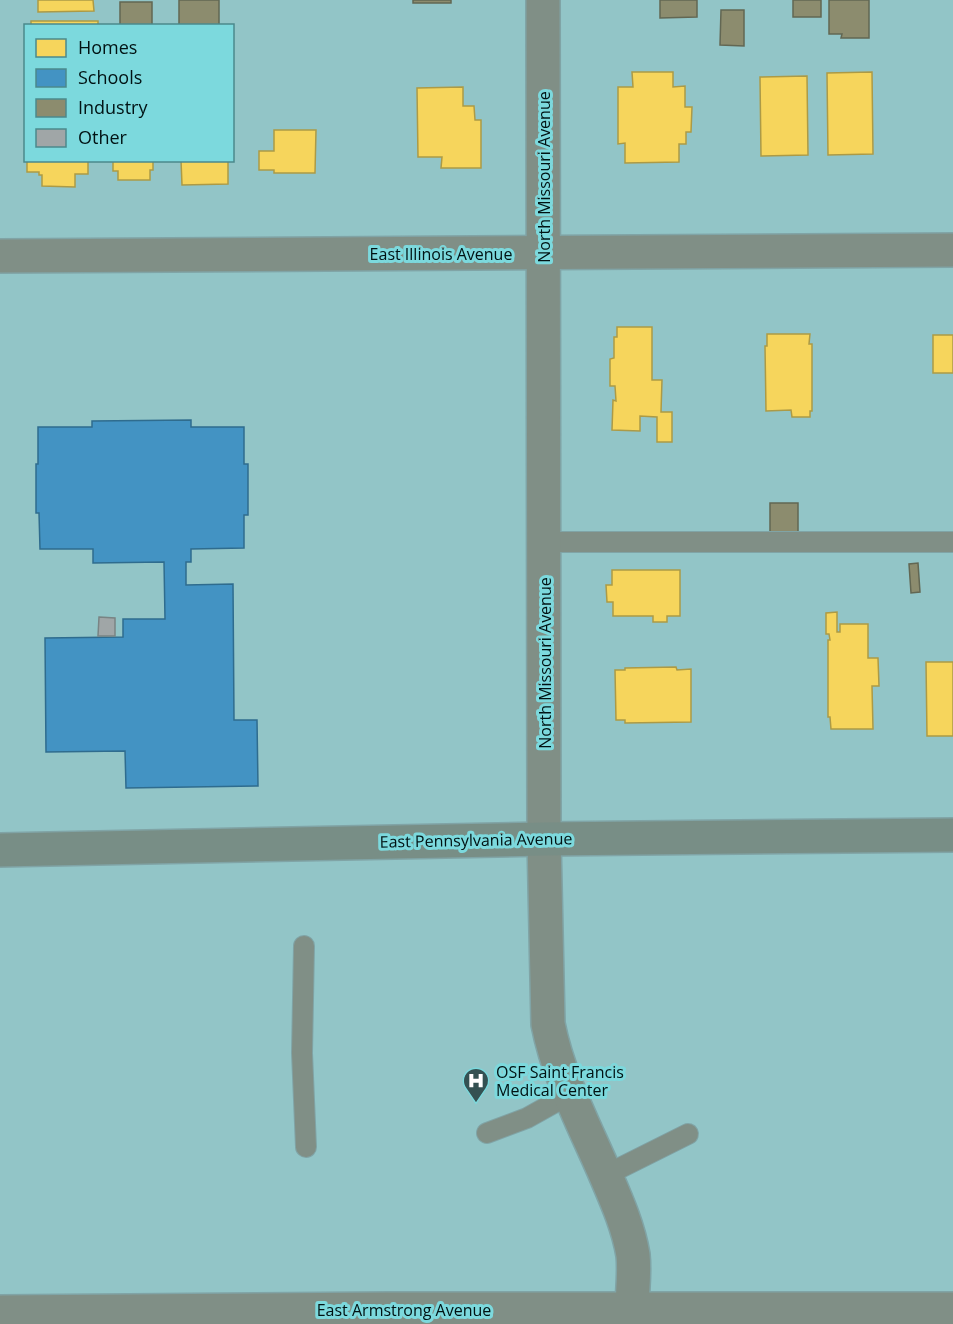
<svg xmlns="http://www.w3.org/2000/svg" width="953" height="1324" viewBox="0 0 953 1324" font-family="'Open Sans',sans-serif">
  <style>
    .homes { fill: #f6d55c; stroke: #ac9a46; stroke-width: 1.5 }
    .schools { fill: #4393c3; stroke: #2f6c8e; stroke-width: 1.5 }
    .industry { fill: #8c8c6e; stroke: #626753; stroke-width: 1.5 }
    .building { fill: #a0a6a7; stroke: #798484; stroke-width: 1.5 }
    .lines { fill: none; stroke-linecap: round; stroke-linejoin: round }
    .lane-casing { stroke: #80a4a6; stroke-width: 22 }
    .street-casing { stroke: #80a4a6; stroke-width: 36 }
    .secondary-casing { stroke: #80a4a6; stroke-width: 36 }
    .lane { stroke: #808f86; stroke-width: 20 }
    .street { stroke: #808f86; stroke-width: 33 }
    .secondary { stroke: #788e86; stroke-width: 33 }
    .labels { text-anchor: middle; dominant-baseline: central; stroke-width: 6; stroke-linejoin: round; paint-order: stroke }
    .street-label { font-size: 16px; fill: #011213; stroke: #7cd9dd }
    .poi-label { font-size: 16px; fill: #011213; stroke: #7cd9dd; text-anchor: start }
  </style>
  <rect width="100%" height="100%" fill="#92c5c7"/>
  <!-- homes -->
  <g class="homes">
    <polygon points="38,0 93,0 94,11 38,12"/>
    <rect x="31" y="21" width="67" height="5"/>
    <polygon points="632,72 673,72 673,87 685,86 685,107 692,107 691,132 686,132 686,144 679,144 679,162 625,163 625,143 618,144 618,87 633,87"/>
    <polygon points="872,72 873,154 828,155 827,73"/>
    <polygon points="807,76 808,155 761,156 760,77"/>
    <polygon points="463,87 463,106 474,106 475,120 481,120 481,168 441,168 442,157 418,157 417,88"/>
    <polygon points="274,130 316,130 315,173 274,173 274,170 259,170 259,151 274,151"/>
    <polygon points="27,160 88,160 88,174 75,174 75,187 42,186 42,175 39,175 39,172 27,172"/>
    <polygon points="113,160 153,160 153,170 150,170 150,180 118,180 118,171 113,171"/>
    <polygon points="181,160 228,160 228,184 182,185"/>
    <polygon points="617,327 652,327 652,380 662,380 661,412 672,412 672,442 657,442 657,417 640,416 640,431 612,430 613,400 616,401 615,386 610,386 610,359 614,358 614,337 617,337"/>
    <polygon points="767,334 810,334 809,344 812,344 812,411 810,411 810,417 792,417 791,410 766,411 765,346 767,346"/>
    <rect x="933" y="335" width="20" height="38"/>
    <polygon points="612,570 680,570 680,616 667,616 667,622 653,622 653,616 613,616 613,602 607,602 606,585 612,585"/>
    <polygon points="837,612 837,632 840,632 840,624 868,624 868,658 878,658 879,686 872,686 873,729 831,729 830,717 828,717 828,640 830,640 829,634 826,634 826,613"/>
    <polygon points="926,662 953,662 953,736 927,736"/>
    <polygon points="676,667 677,670 691,669 691,722 625,723 625,720 616,720 615,670 625,670 625,668"/>
  </g>
  <!-- schools -->
  <polygon class="schools" points="191,420 191,427 244,427 244,464 248,464 248,515 244,515 244,548 191,549 191,562 186,562 186,585 233,584 234,720 257,720 258,786 126,788 125,751 46,752 45,638 123,637 123,619 165,619 164,562 93,563 93,549 40,549 39,513 36,513 36,464 38,464 38,427 92,427 92,421"/>
  <!-- industry -->
  <g class="industry">
    <rect x="179" y="0" width="40" height="26"/>
    <rect x="413" y="0" width="38" height="3"/>
    <polygon points="660,0 697,0 697,17 660,18"/>
    <rect x="793" y="0" width="28" height="17"/>
    <polygon points="829,0 869,0 869,38 841,38 842,34 829,34"/>
    <rect x="120" y="2" width="32" height="24"/>
    <polygon points="721,10 744,10 744,46 720,45"/>
    <polygon points="770,503 798,503 798,536 770,535"/>
    <polygon points="918,563 920,592 911,593 909,564"/>
  </g>
  <!-- building -->
  <polygon class="building" points="99,617 115,618 115,636 98,636"/>
  <g class="lines">
    <defs>
      <g id="lane">
        <polyline points="544,542 953,542"/>
        <polyline points="304,946 302,1053 306,1147"/>
        <polyline points="487,1133 527,1118 570,1094"/>
        <polyline points="606,1175 688,1134"/>
      </g>
      <g id="street">
        <path d="M 543,0 L 544,839 L 548,1024 C 558,1075 582,1121 603,1169 C 615,1197 628,1225 633,1255 C 635,1273 632,1292 632,1310"/>
        <polyline points="0,256 953,250"/>
        <polyline points="0,1312 389,1309 953,1309"/>
      </g>
      <polyline id="secondary" points="0,850 544,839 953,835"/>
    </defs>
    <!-- lane casing -->
    <use href="#lane" class="lane-casing"/>
    <!-- street casing -->
    <use href="#street" class="street-casing"/>
    <!-- secondary casing -->
    <use href="#secondary" class="secondary-casing"/>
    <!-- lane -->
    <use href="#lane" class="lane"/>
    <!-- street -->
    <use href="#street" class="street"/>
    <!-- secondary -->
    <use href="#secondary" class="secondary"/>
  </g>
  <!-- icons -->
  <defs>
    <symbol id="hospital-pin" viewBox="-11 -11 22 30"><path d="M0 17L-7.5 6A9.5 9.5 0 1 1 7.5 6Z" fill="#345152" stroke="#7cd9dd"/><path d="M-5-5h3v3.5h4V-5h3V5h-3V1.5h-4V5h-3Z" fill="#fff"/></symbol>
  </defs>
  <g fill-rule="evenodd">
    <use href="#hospital-pin" x="461" y="1066" width="30" height="40"/>
  </g>
  <g class="labels">
    <!-- street labels -->
    <g class="street-label">
      <text transform="translate(544 177) rotate(-90)">North Missouri Avenue</text>
      <text x="441" y="254">East Illinois Avenue</text>
      <text transform="translate(545 663) rotate(-90)">North Missouri Avenue</text>
      <text transform="translate(476 840) rotate(-1)">East Pennsylvania Avenue</text>
      <text x="404" y="1310">East Armstrong Avenue</text>
    </g>
    <!-- poi labels -->
    <g class="poi-label">
      <text x="496" y="1072">OSF Saint Francis<tspan x="496" dy="18">Medical Center</tspan></text>
    </g>
  </g>
  <!-- legend -->
  <rect x="24" y="24" width="210" height="138" fill="#7cd9dd" stroke="#4b898c" stroke-width="1.5"/>
  <rect x="36" y="39" width="30" height="18" fill="#f6d55c" stroke="#4b898c" stroke-width="1.5"/>
  <text x="78" y="54" font-size="18" fill="#011213">Homes</text>
  <rect x="36" y="69" width="30" height="18" fill="#4393c3" stroke="#4b898c" stroke-width="1.5"/>
  <text x="78" y="84" font-size="18" fill="#011213">Schools</text>
  <rect x="36" y="99" width="30" height="18" fill="#8c8c6e" stroke="#4b898c" stroke-width="1.5"/>
  <text x="78" y="114" font-size="18" fill="#011213">Industry</text>
  <rect x="36" y="129" width="30" height="18" fill="#a0a6a7" stroke="#4b898c" stroke-width="1.5"/>
  <text x="78" y="144" font-size="18" fill="#011213">Other</text>
</svg>
